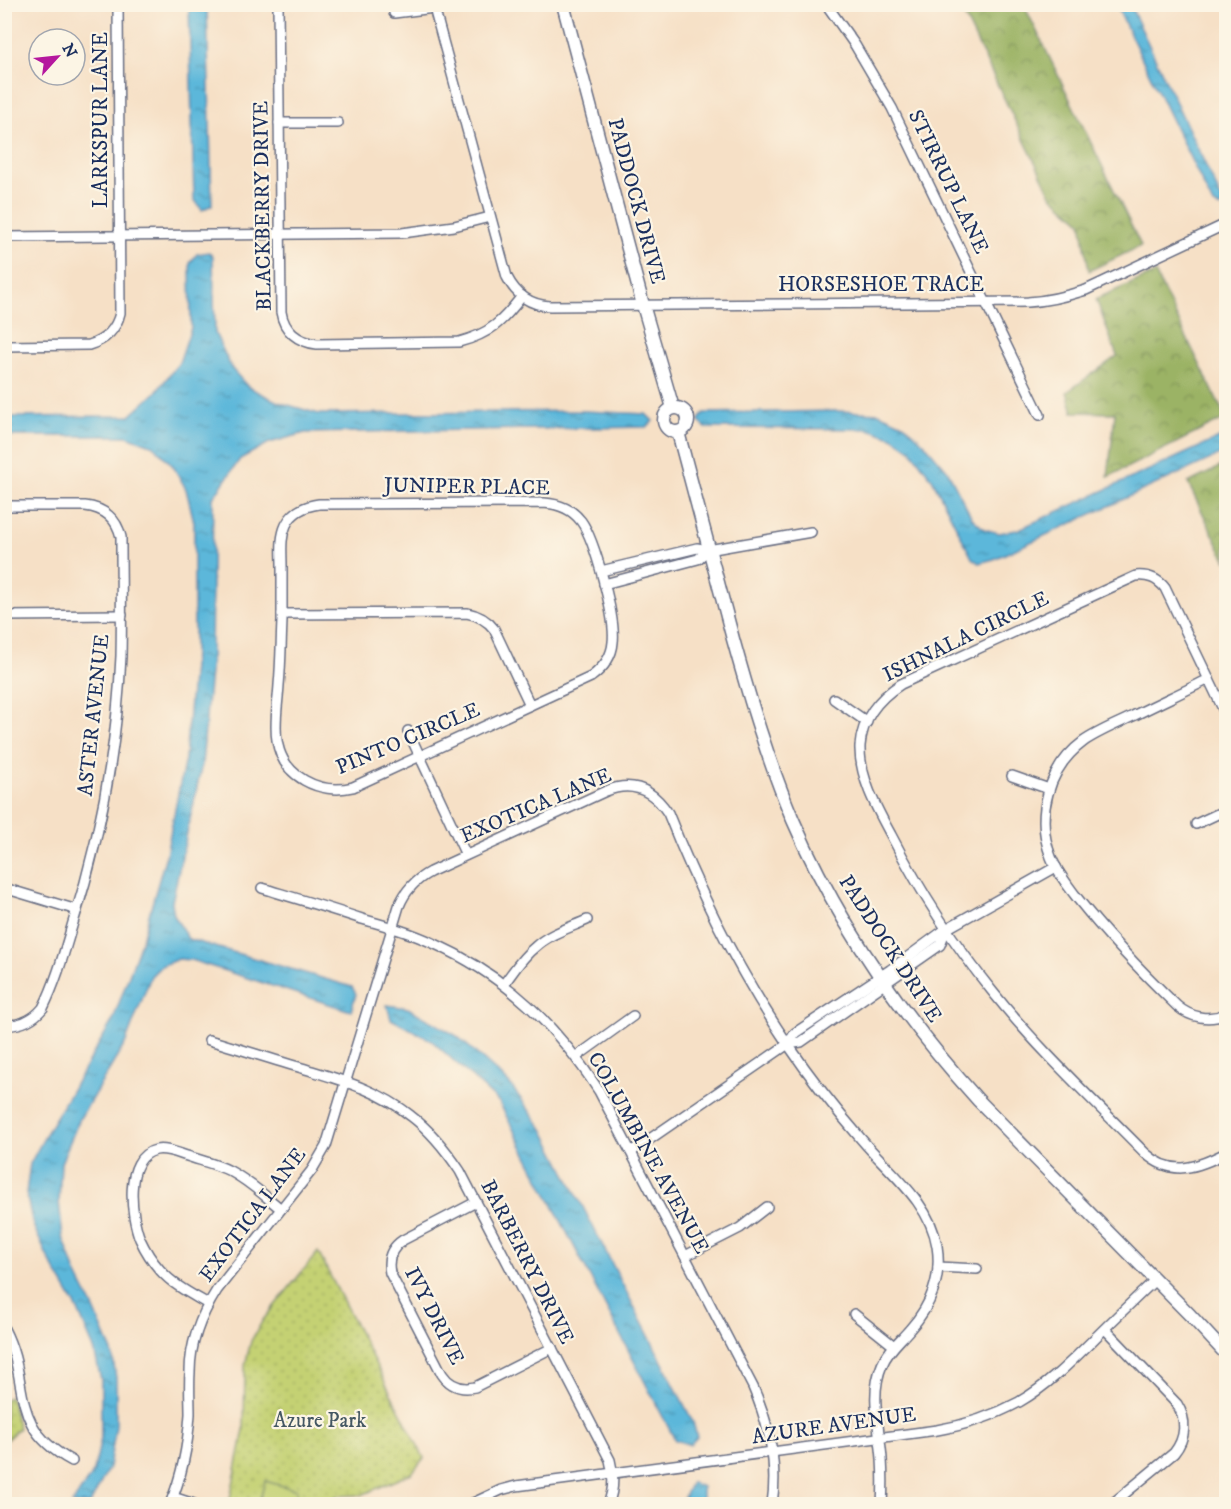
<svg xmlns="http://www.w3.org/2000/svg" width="1231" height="1509" viewBox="0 0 1231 1509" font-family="'IM FELL DW Pica',serif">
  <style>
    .forest { fill: url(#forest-crowns); stroke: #5b7162; stroke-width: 1.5 }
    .park { fill: url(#park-dots); stroke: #708068; stroke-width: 1.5 }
    .pitch { fill: #c4d173; stroke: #708068; stroke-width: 1.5 }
    .water { fill: url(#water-ripples); stroke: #3c739c; stroke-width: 1.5 }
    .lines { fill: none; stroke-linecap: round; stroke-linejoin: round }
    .minor-casing { stroke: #686d82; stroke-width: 12 }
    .tertiary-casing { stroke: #686d82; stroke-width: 15 }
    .minor { stroke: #fff; stroke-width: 9 }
    .tertiary { stroke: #fff; stroke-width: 12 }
    .labels { text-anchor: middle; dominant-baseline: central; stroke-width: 4.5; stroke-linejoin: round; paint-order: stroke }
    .street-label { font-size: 21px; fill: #1b2f5e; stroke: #fcf5e5 }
    .park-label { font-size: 21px; fill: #455863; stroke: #fcf5e5 }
  </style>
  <defs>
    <pattern id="forest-crowns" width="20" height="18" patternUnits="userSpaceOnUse" patternTransform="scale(1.5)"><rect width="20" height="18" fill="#9bb365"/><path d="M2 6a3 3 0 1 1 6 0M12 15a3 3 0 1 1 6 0" fill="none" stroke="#7e9256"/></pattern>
    <pattern id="park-dots" width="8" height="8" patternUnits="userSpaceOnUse" patternTransform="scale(1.5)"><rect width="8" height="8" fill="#c4d173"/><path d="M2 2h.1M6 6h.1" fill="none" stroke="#a8b466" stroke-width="1.8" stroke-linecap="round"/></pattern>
    <pattern id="water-ripples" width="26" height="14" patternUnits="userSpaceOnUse" patternTransform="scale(1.5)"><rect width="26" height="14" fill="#5cb7da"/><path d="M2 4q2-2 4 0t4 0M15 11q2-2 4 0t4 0" fill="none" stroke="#4b95b4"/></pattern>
  </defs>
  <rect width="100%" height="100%" fill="#fcf5e5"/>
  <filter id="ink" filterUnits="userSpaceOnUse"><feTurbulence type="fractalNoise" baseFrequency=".0167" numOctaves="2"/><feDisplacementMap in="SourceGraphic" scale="12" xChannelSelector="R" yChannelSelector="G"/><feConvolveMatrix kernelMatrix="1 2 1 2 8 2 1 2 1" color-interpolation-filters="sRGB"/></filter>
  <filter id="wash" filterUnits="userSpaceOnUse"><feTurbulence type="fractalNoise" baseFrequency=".008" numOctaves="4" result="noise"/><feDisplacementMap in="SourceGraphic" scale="24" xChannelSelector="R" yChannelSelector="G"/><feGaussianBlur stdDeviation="1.35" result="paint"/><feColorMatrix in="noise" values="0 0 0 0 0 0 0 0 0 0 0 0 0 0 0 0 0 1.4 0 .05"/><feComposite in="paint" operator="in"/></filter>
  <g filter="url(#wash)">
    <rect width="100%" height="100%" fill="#f6e0c6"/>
    <!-- forest -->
    <g class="forest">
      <polygon points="959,5 1024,5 1141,246 1089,271 1081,222 1051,195"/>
      <polygon points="1155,273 1226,418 1108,477 1115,413 1073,412 1067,392 1117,356 1096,299"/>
      <polygon points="1226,464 1226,561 1188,483"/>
    </g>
    <!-- park -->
    <g class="park">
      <polygon points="318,1252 424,1458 412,1473 362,1495 336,1496 335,1504 229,1504 244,1430 245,1365 251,1341 263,1320"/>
      <polygon points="10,1397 19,1428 5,1441 5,1399"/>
    </g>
    <!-- pitch -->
    <polygon class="pitch" points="265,1481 297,1490 294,1504 276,1504 260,1500"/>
    <!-- water -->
    <g class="water">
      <polygon points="189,5 207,5 212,205 202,210 194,199"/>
      <polygon points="1116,5 1130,5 1223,202 1221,208 1213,205"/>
      <polygon points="209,252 213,257 215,333 232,369 248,387 278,402 319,414 584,411 646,414 653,421 647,427 305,433 269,443 240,459 213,498 211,659 202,764 172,902 174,915 188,939 352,987 356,994 351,1011 191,960 178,959 161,966 151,976 125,1044 80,1118 61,1163 59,1202 63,1237 76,1273 94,1309 112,1352 116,1378 116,1426 109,1467 90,1504 72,1504 94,1471 101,1438 101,1380 94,1349 77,1308 48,1258 33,1225 26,1193 30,1164 47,1132 113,1020 143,936 166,855 185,759 194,654 194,522 186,489 173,466 154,446 127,436 5,436 5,417 130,416 156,392 179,363 191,328 190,263 197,254"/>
      <polygon points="838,411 879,413 905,425 924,443 947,470 972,518 984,529 999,533 1017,530 1226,435 1226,452 994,559 979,563 972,558 932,479 911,450 892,437 868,429 706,428 698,421 704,413"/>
      <polygon points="387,1005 408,1008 457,1036 509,1083 543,1129 693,1422 697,1437 690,1445 675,1440 499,1102 431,1040 391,1019"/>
      <polygon points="691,1482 702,1487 702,1504 681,1504"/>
    </g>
  </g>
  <g filter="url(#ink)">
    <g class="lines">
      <defs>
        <g id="minor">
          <path d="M 278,4 L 281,312 C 284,331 298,342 317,344 L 459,342 C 490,334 503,321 522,296"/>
          <path d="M 433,4 L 507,277 C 516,295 530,305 550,306 L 1028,302 C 1048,301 1067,296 1086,290 L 1226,224"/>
          <polyline points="826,4 855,45 892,108 1040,415"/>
          <polyline points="394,13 434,8"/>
          <polyline points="279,123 338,123"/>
          <polyline points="4,237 402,233 454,226 490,217"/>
          <path d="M 4,346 L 89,345 C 106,340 116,330 120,313 L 118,4"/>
          <path d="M 544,503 C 558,504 572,509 581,521 C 595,540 616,619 613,642 C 612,657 602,669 591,677 L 353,787 C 320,795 282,777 277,740 C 274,723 278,703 279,685 C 281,664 281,643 282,621 C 282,603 282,584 282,566 C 282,552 280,538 286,525 C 292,512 305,506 319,504 Z"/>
          <path d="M 4,506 L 85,506 C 104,508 117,519 121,537 C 121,577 122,617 121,656 C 117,747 100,839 72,926 C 64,953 56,982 43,1008 C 33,1020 21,1026 4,1025"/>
          <polyline points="601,571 697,548 708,550 811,532"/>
          <polyline points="604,584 698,559 708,550"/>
          <path d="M 282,614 L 467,613 C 478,615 487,620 494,629 L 530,705"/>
          <polyline points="4,616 122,615"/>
          <path d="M 1209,679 C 1183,692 1157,704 1131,717 C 1115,725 1097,732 1083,742 C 1048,768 1035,816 1051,857 C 1057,872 1068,886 1078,899 C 1108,937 1142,972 1177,1006 C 1191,1018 1209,1021 1226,1014"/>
          <polyline points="834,699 867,722"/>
          <path d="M 1226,715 L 1165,588 C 1157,578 1148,575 1136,576 L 901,684 C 879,698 862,719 860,746 C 859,777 877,809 891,835 C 920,891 953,943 992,991 C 1038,1049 1093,1100 1145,1153 C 1173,1178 1197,1167 1226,1153"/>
          <polyline points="408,731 466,855"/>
          <polyline points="1012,776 1049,789"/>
          <polyline points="1196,824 1226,810"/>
          <polyline points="4,888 77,910"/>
          <path d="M 262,888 C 295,898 329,908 362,919 C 387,926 412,933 435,944 C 506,976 557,1026 599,1091 L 753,1387 C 769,1424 778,1464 772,1504"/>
          <path d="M 504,984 C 513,972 522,957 535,947 C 549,934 569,928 587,920"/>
          <path d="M 209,1040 C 240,1049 271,1059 302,1068 C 341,1080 379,1090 411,1116 C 431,1131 446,1150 460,1171 L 610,1460 C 614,1475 614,1490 608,1504"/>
          <polyline points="788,1044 801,1042 940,945 946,929"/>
          <polyline points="576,1057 633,1016"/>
          <polyline points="631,1152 788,1044 795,1033 890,970 946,929 1056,867"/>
          <path d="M 476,1202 L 403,1240 C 391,1248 387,1259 390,1273 L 442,1374 C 450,1386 461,1390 475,1387 L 552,1348"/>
          <polyline points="685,1256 740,1228 767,1207"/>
          <polyline points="938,1267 977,1269"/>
          <path d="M 208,1304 C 191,1294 173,1285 160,1270 C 152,1261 145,1250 140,1239 C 131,1217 123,1157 156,1150 C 166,1148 177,1153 187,1156 C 202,1161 216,1164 230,1171 C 249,1181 265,1196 281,1209"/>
          <polyline points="854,1314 894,1346"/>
          <path d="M 4,1329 C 32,1383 6,1425 72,1461"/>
          <path d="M 1105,1329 L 1177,1404 C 1187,1420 1186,1438 1174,1453 L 1112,1504"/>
          <polyline points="173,1497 194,1504"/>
          <path d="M 170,1504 C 182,1476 188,1445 190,1414 C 190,1400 189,1386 190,1372 C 190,1342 201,1315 217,1290 L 312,1170 L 326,1146 L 399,906 C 405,891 415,880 430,872 L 606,791 C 633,780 653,790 668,813 C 700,894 738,971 787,1043 C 810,1077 835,1109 862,1140 C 889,1172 930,1202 937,1246 C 942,1277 931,1306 910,1329 C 900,1341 888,1350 882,1365 C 869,1395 880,1428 882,1459 C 883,1474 883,1489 882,1504"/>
          <path d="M 471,1504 L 501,1490 L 516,1486 L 937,1430 C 966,1425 993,1416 1019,1402 C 1047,1386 1070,1363 1093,1340 C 1113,1320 1134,1300 1155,1280"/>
        </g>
        <g id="tertiary">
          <polyline points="563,4 643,305 673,408"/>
          <circle cx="676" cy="420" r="12"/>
          <path d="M 678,432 C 696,501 714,570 733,639 C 750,700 768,761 793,820 C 838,924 902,1016 978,1100 L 1190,1315 L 1226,1354"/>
        </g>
      </defs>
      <!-- minor casing -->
      <use href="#minor" class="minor-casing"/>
      <!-- tertiary casing -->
      <use href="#tertiary" class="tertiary-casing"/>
      <!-- minor -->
      <use href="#minor" class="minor"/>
      <!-- tertiary -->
      <use href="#tertiary" class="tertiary"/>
    </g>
  </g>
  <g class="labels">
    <!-- street labels -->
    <g class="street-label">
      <text transform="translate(101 120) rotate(-90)">LARKSPUR LANE</text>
      <text transform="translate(948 182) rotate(64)">STIRRUP LANE</text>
      <text transform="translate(636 201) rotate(75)">PADDOCK DRIVE</text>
      <text transform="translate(263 206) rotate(-91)">BLACKBERRY DRIVE</text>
      <text x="881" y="285">HORSESHOE TRACE</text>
      <text transform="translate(467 487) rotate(1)">JUNIPER PLACE</text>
      <text transform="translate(966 637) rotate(-26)">ISHNALA CIRCLE</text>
      <text transform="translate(94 715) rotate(-84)">ASTER AVENUE</text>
      <text transform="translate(408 739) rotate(-23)">PINTO CIRCLE</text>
      <text transform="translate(536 806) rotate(-23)">EXOTICA LANE</text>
      <text transform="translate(890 949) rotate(57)">PADDOCK DRIVE</text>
      <text transform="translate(648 1153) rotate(61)">COLUMBINE AVENUE</text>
      <text transform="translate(253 1215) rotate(-53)">EXOTICA LANE</text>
      <text transform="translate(527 1262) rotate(63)">BARBERRY DRIVE</text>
      <text transform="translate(434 1316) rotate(63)">IVY DRIVE</text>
      <text transform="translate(834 1426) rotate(-8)">AZURE AVENUE</text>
    </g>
    <!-- park labels -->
    <g class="park-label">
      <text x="320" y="1421">Azure Park</text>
    </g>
  </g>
  <!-- margin -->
  <rect width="1231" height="1509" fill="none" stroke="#fcf5e5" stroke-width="24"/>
  <!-- north arrow -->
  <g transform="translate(57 57) rotate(63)"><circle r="28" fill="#fcf5e5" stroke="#a2a6af" stroke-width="1.5"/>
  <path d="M0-4.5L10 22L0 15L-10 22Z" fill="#b5179e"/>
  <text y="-9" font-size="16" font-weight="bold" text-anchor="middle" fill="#1b2f5e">N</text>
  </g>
</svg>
